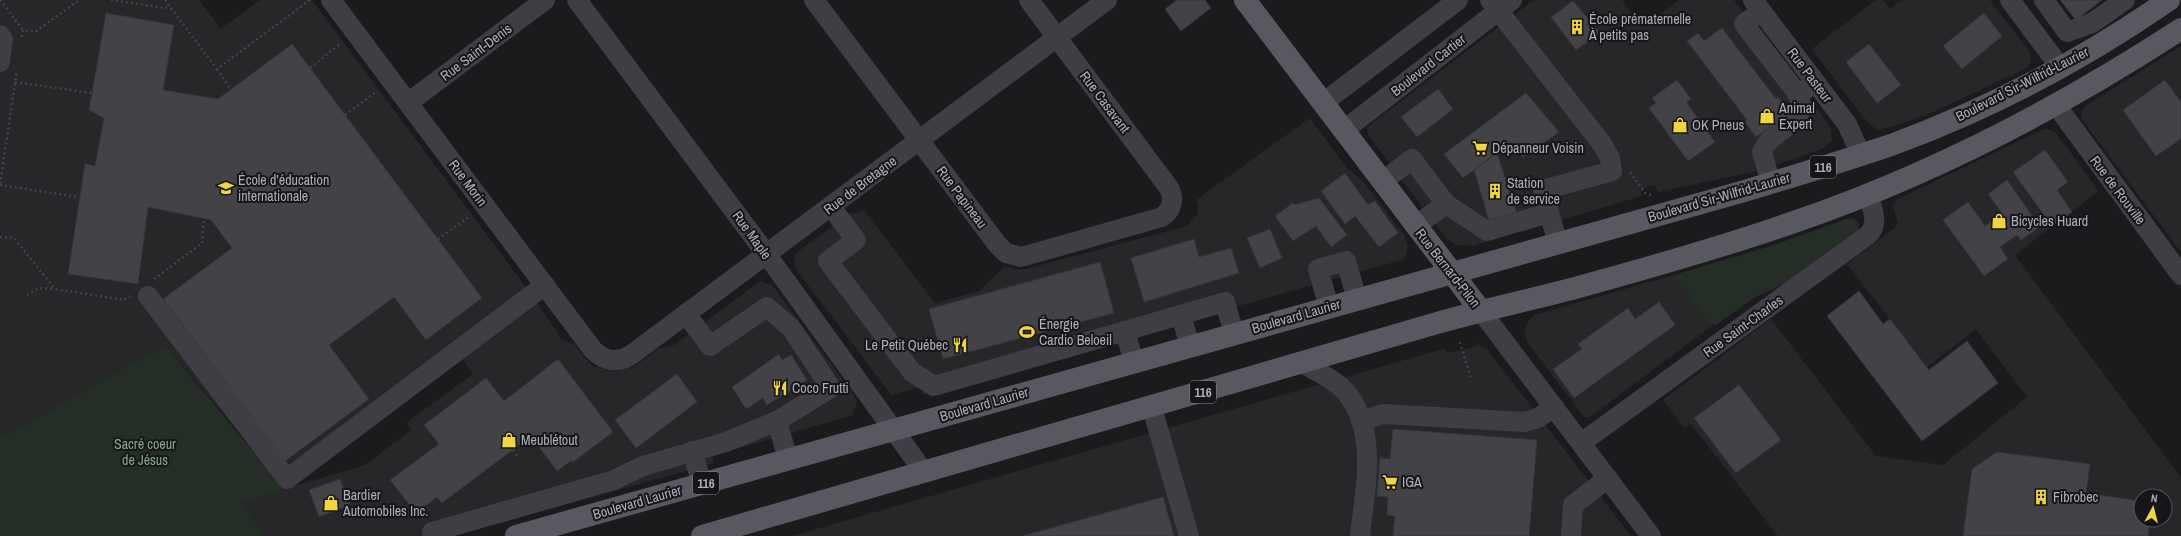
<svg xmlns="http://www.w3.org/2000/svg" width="2181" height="536" viewBox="0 0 2181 536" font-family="'Archivo Narrow',sans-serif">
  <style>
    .built { fill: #27272a; fill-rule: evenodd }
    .green { fill: #252d27 }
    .building { fill: #434347; stroke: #363539 }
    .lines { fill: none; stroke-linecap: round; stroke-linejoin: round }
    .path { stroke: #424349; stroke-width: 2.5; stroke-dasharray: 2 3; stroke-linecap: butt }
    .minor { stroke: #3e3e44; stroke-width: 20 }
    .major { stroke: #585861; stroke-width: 22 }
    .labels { text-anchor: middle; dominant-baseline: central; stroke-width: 4; stroke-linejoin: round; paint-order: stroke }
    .shield { fill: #161618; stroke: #80828b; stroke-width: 1 }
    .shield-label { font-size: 13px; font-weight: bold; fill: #aeb0bc }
    .poi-label { font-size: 14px; fill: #aeb0bc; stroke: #161618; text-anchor: start }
    .street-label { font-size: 14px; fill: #aeb0bc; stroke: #161618 }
    .park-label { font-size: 14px; fill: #86a68e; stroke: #161618 }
  </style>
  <rect width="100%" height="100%" fill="#1b1b1d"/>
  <!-- built -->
  <g class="built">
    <polygon points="0,0 199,0 221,29 260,0 312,0 525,286 525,289 278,478 165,345 0,438"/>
    <polygon points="1534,0 1622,0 1642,27 1679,0 1734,0 1826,121 1831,129 1832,140 1822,149 1757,171 1658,192 1655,185 1640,189 1642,196 1472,246 1456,245 1447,239 1404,183 1368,134 1367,127"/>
    <polygon points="1876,0 1883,0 1890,9 1902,0 1990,0 2031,54 2031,62 2025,69 1931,113 1897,125 1877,130 1863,117 1812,49"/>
    <polygon points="2181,46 2181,252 2083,121 2081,113 2084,107"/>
    <polygon points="1310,118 1346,167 1364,182 1404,235 1408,246 1405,259 923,395 920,387 891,395 795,268 795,254 850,213 858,213 863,209 935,303 979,291 1005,266 1014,269 1026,269 1187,226 1197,215 1198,205 1196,200"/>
    <path d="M 2046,128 L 2056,133 L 2099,191 L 2015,255 L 2181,478 L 2181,536 L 1778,536 L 1691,424 L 1685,428 L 1663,400 L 1771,319 L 1876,456 L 1943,465 L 2027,397 L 1976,329 L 1927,367 L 1847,264 L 1896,227 L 1898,223 L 1893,207 L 1896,200 ZM 2141,496 L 2165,496 L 2165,520 L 2141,520 Z"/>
    <polygon points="1674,275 1708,323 1713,325 1590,417 1585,418 1527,342 1524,331 1528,321 1534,315"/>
    <polygon points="760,281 772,285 852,392 857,401 853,415 712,456 714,463 454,536 266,536 241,502 365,465 411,430 407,422 473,374 462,358 533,304 538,304 562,339 574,344 592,366 616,372 635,366 658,349 674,345"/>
    <polygon points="1477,343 1487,349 1631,536 792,536 1446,348 1447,353 1475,347"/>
  </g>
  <!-- green -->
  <g class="green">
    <polygon points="1852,218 1859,222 1859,228 1857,231 1785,284 1755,297 1716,325 1708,323 1674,275 1771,246 1846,219"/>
    <polygon points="165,345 285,490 241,502 266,536 0,536 0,438"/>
  </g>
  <!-- building -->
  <g class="building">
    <polygon points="1177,0 1205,0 1211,8 1181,31 1165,9"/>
    <polygon points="2060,0 2102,0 2076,20"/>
    <polygon points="1573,1 1600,33 1576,50 1551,17"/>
    <polygon points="106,13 174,25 163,90 218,99 292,44 482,298 426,340 394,297 329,345 369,399 285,461 163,299 232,248 211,220 148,207 138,284 68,274 85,164 95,166 104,118 89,110"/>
    <polygon points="1984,13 2002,36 1962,69 1943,46"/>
    <polygon points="1722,28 1776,99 1778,97 1790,112 1756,137 1745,122 1747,120 1687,41 1698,33 1704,41"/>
    <polygon points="1869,44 1901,85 1877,103 1846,62"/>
    <polygon points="1677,80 1691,99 1686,102 1715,142 1688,161 1649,108 1656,103 1652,98"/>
    <polygon points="2165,80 2181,102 2181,139 2156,156 2123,110"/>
    <polygon points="1438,89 1453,109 1417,137 1401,117"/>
    <polygon points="1526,93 1559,132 1523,157 1512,142 1463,178 1444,154"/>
    <polygon points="2045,150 2068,182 2057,190 2072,212 2052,226 2013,172"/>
    <polygon points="1497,153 1516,212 1489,220 1474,170"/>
    <polygon points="1345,173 1368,205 1375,201 1398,233 1379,247 1355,216 1345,224 1321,191"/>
    <polygon points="2007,180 2040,227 2021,240 2017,235 2000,247 2008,259 1984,276 1943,220 1968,202 1985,226 2002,213 1988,194"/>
    <polygon points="1319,198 1347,235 1331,247 1316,226 1293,241 1275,216 1293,203 1294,205"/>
    <polygon points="1270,229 1282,258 1260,268 1247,238"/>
    <polygon points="1194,239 1199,257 1231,248 1239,273 1144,302 1131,258"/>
    <polygon points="1100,262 1114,313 943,359 929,309"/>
    <polygon points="1859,291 1883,324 1890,319 1929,370 1967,341 1998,383 1922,441 1827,316"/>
    <polygon points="1659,302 1675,325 1574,398 1553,369 1582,349 1578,344 1628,308 1635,319"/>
    <polygon points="779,354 782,360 791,355 807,380 767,405 763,398 746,409 732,387"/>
    <polygon points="558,359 613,432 573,462 572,460 557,471 531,436 442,503 437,497 416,513 390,480 439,444 424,425 486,378 504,401"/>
    <polygon points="677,374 697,402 636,448 615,420"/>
    <polygon points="1739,385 1781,440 1736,473 1694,418"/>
    <polygon points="1393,429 1537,440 1529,536 1393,536 1395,516 1387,515 1388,497 1377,496 1380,458 1390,459"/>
    <polygon points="1997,452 2090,464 2086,493 2141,501 2141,520 2150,520 2148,536 1963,536 1972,469"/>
    <polygon points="340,479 350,505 319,517 309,490"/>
    <polygon points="1163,497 1174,536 1022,536"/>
  </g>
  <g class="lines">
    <!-- path -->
    <g class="path">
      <polyline points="0,0 23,30"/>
      <polyline points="111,0 172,9"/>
      <polyline points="165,0 217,69 310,0"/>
      <polyline points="22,37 23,30 35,32 79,0"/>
      <polyline points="310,68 341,43"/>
      <polyline points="217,69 231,90"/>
      <polyline points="15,82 92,93"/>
      <polyline points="345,115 377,91"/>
      <polyline points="1630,172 1645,193 1654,196"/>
      <polyline points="0,184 17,70"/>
      <polyline points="0,185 79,197"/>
      <polyline points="0,237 14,238 55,289 124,300 130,296"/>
      <polyline points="438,239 470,216"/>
      <polyline points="154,279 202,243 204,218"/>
      <polyline points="27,295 39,288 54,289"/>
      <polyline points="1460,342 1471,379"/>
      <polyline points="513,450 518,457"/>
    </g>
    <!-- minor -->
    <g class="minor">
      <path d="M 331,0 L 593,350 C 604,361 617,364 631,355 L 1107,0"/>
      <polyline points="577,0 767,255 924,472"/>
      <path d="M 814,0 L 997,244 L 1006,253 L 1021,257 L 1162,217 C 1172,210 1175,199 1169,188 L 1029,0"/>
      <polyline points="1753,0 1847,124 1861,155"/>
      <polyline points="2010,0 2060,67"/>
      <polyline points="2044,0 2067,32 2092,23 2125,0"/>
      <polyline points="1761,11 1744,24 1794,89 1798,95 1815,82"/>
      <polyline points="0,35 3,40 0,62"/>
      <polyline points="408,103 545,0"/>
      <polyline points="1323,103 1458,0"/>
      <polyline points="2056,105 2181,275"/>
      <polyline points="1343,131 1512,0"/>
      <polyline points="1382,182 1412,159 1446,204"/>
      <path d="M 1771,183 L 1762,152 C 1764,148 1766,144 1769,141 C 1782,127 1810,118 1798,95"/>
      <polyline points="831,207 856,240 828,261 912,372 934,386 1125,331 1134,362"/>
      <polyline points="1549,213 1558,243"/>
      <polyline points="1415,226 1446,204 1487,231 1549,213 1543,190 1612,171 1610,158 1602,144 1490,0"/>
      <polyline points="148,296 287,479 545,285"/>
      <polyline points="1329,307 1318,269 1346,261 1357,299"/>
      <polyline points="1481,311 1651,536"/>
      <polyline points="686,314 710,346 767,307 791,328 831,388 777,421 788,459"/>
      <polyline points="1181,315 1190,346"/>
      <polyline points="1125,331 1225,302 1234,334"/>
      <path d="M 1302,363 C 1314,370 1330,377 1341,387 C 1380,425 1365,488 1360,536"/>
      <polyline points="1152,408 1189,536"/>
      <polyline points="1361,421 1383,414 1525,422 1538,418 1554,407"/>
      <path d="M 1581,443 L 1868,235 C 1880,224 1872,208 1868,194"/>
      <polyline points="692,451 702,484"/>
      <polyline points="433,536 432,532 614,480 643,466 726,442 777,421"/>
      <polyline points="1571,536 1573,505 1608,478"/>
    </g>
    <!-- major -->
    <g class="major">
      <polyline points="1245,0 1481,311"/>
      <path d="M 516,536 L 1741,192 C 1791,177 1841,162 1891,145 C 1989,109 2084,59 2169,0"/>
      <path d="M 702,536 C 947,466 1192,394 1437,323 C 1483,310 1529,300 1575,288 C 1648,268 1722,247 1794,222 C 1931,175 2060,108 2181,29"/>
    </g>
  </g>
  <!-- icons -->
  <defs>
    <symbol id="building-bare" viewBox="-9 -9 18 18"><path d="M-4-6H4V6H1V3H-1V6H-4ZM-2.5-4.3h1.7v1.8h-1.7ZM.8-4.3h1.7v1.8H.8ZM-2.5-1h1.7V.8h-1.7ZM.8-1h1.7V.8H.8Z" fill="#efd541" stroke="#161618" stroke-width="2.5" paint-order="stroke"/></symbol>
    <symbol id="shop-bare" viewBox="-9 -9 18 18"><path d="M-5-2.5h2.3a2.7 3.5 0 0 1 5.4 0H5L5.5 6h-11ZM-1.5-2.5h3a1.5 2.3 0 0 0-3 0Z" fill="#efd541" stroke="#161618" stroke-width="2.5" paint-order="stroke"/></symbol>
    <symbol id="supermarket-bare" viewBox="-9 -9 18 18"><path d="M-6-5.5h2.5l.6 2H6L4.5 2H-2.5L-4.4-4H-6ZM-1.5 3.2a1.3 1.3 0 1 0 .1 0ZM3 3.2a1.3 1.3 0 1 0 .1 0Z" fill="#efd541" stroke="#161618" stroke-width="2.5" paint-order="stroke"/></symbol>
    <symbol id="school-bare" viewBox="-9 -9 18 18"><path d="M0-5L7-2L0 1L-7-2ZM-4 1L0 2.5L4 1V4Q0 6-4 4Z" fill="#efd541" stroke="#161618" stroke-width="2.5" paint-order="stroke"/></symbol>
    <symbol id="stadium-bare" viewBox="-9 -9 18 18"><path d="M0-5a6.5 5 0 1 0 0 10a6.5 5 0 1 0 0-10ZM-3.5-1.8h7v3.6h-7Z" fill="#efd541" stroke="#161618" stroke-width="2.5" paint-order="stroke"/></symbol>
    <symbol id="restaurant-bare" viewBox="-9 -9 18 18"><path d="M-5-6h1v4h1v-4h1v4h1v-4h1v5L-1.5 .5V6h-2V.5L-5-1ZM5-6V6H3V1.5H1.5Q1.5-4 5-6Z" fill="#efd541" stroke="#161618" stroke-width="2.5" paint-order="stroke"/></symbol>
  </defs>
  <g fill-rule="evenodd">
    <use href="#building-bare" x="1566" y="16" width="22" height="22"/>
    <use href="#shop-bare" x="1756" y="105" width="22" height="22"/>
    <use href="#shop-bare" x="1669" y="114" width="22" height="22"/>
    <use href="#supermarket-bare" x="1469" y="137" width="22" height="22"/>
    <use href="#school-bare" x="215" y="177" width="22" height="22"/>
    <use href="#building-bare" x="1484" y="180" width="22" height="22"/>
    <use href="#shop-bare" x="1988" y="210" width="22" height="22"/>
    <use href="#stadium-bare" x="1016" y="321" width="22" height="22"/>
    <use href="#restaurant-bare" x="949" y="334" width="22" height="22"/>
    <use href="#restaurant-bare" x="769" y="377" width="22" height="22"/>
    <use href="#shop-bare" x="498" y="429" width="22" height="22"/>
    <use href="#supermarket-bare" x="1379" y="471" width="22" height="22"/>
    <use href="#building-bare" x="2030" y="486" width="22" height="22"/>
    <use href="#shop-bare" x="320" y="492" width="22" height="22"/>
  </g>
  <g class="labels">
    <!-- shield labels -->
    <g class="shield">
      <rect x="1810" y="156" width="26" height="22" rx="3"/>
      <rect x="1190" y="381" width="26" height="22" rx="3"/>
      <rect x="693" y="472" width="26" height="22" rx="3"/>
    </g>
    <g class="shield-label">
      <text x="1823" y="167">116</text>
      <text x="1203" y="392">116</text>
      <text x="706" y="483">116</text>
    </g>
    <!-- poi labels -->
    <g class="poi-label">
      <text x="1589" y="19">École prématernelle<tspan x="1589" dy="16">À petits pas</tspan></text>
      <text x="1779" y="108">Animal<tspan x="1779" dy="16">Expert</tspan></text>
      <text x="1692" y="125">OK Pneus</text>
      <text x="1492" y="148">Dépanneur Voisin</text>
      <text x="238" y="180">École d’éducation<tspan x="238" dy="16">internationale</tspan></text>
      <text x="1507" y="183">Station<tspan x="1507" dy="16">de service</tspan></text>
      <text x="2011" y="221">Bicycles Huard</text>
      <text x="1039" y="324">Énergie<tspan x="1039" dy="16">Cardio Beloeil</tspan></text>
      <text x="948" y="345" text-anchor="end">Le Petit Québec</text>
      <text x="792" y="388">Coco Frutti</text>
      <text x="521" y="440">Meublétout</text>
      <text x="1402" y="482">IGA</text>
      <text x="343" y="495">Bardier<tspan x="343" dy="16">Automobiles Inc.</tspan></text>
      <text x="2053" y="497">Fibrobec</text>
    </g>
    <!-- street labels -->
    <g class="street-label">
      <text transform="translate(476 52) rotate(-37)">Rue Saint-Denis</text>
      <text transform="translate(1428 65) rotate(-38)">Boulevard Cartier</text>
      <text transform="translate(1810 75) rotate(53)">Rue Pasteur</text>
      <text transform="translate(2022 84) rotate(-27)">Boulevard Sir-Wilfrid-Laurier</text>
      <text transform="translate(1105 102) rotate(53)">Rue Casavant</text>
      <text transform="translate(468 183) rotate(53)">Rue Morin</text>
      <text transform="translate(860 185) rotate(-37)">Rue de Bretagne</text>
      <text transform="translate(2118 190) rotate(53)">Rue de Rouville</text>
      <text transform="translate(962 197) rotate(53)">Rue Papineau</text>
      <text transform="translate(1719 197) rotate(-16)">Boulevard Sir-Wilfrid-Laurier</text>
      <text transform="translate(752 235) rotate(54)">Rue Maple</text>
      <text transform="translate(1448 268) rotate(52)">Rue Bernard-Pilon</text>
      <text transform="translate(1296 316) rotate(-16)">Boulevard Laurier</text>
      <text transform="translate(1743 326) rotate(-36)">Rue Saint-Charles</text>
      <text transform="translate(984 404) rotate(-16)">Boulevard Laurier</text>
      <text transform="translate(637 502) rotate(-16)">Boulevard Laurier</text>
    </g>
    <!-- park labels -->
    <g class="park-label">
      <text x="145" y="444">Sacré coeur<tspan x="145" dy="16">de Jésus</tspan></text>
    </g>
  </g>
  <!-- north arrow -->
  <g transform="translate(2153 508) rotate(7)"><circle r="19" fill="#161618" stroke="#53545a"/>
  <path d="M0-3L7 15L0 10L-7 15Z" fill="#efd541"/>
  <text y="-6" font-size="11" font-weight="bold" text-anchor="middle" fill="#aeb0bc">N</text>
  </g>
</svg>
